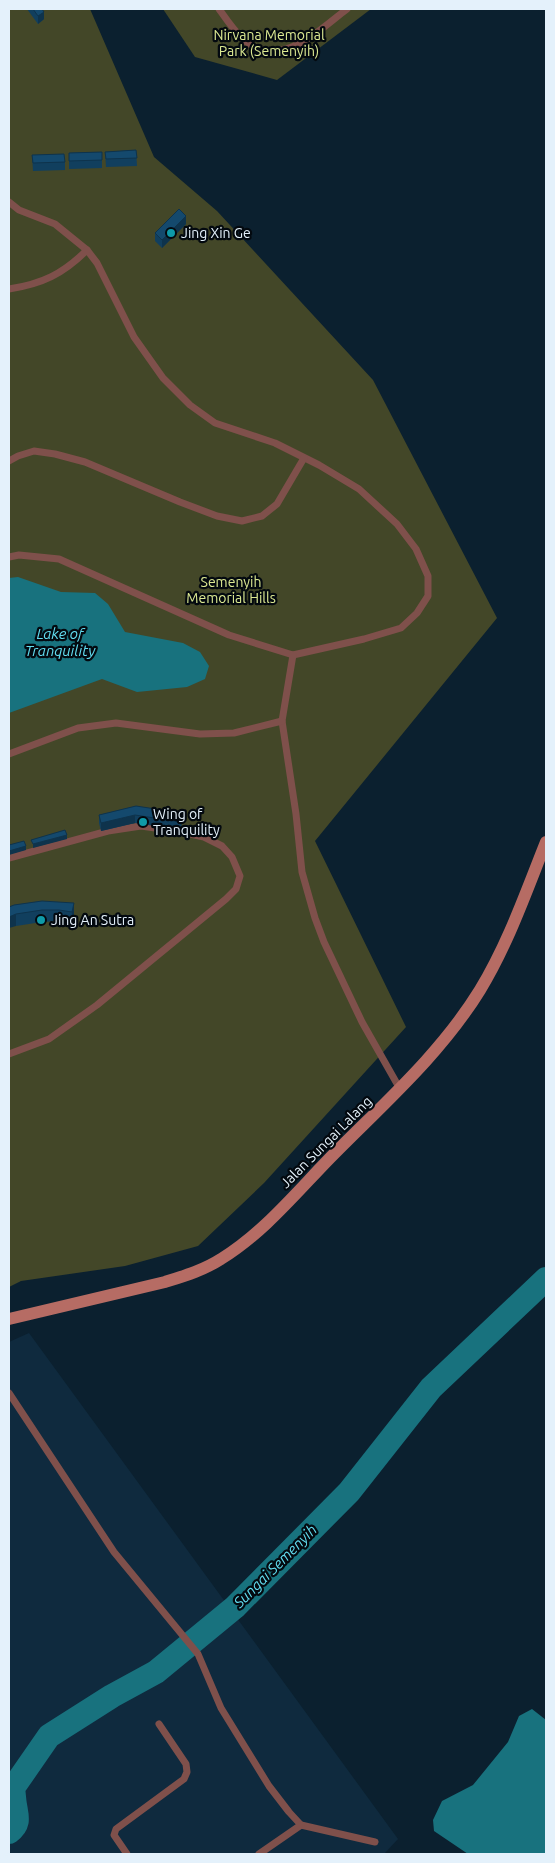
<svg xmlns="http://www.w3.org/2000/svg" width="555" height="1863" viewBox="0 0 555 1863" font-family="Ubuntu,sans-serif">
  <style>
    .built { fill: #0f2a3e }
    .green { fill: #434728 }
    .water { fill: #18727e }
    .lines { fill: none; stroke-linecap: round; stroke-linejoin: round }
    .river { stroke: #18727e; stroke-width: 24 }
    .lane { stroke: #7f504b; stroke-width: 7 }
    .secondary { stroke: #b66c64; stroke-width: 12 }
    .wall { fill: #113f5e }
    .shaded-wall { fill: #0e334c }
    .building { fill: #14496d; stroke: #0e334c }
    .culture-dot { fill: #0f9aa8; stroke: #03090f; stroke-width: 2 }
    .labels { text-anchor: middle; dominant-baseline: central; stroke-width: 4.5; stroke-linejoin: round; paint-order: stroke }
    .park-label { font-size: 14px; fill: #ddea93; stroke: #03090f }
    .poi-label { font-size: 14px; fill: #e4f1fb; stroke: #03090f; text-anchor: start }
    .street-label { font-size: 14px; fill: #e4f1fb; stroke: #03090f }
    .water-label { font-size: 15px; font-style: italic; fill: #62dcef; stroke: #03090f }
  </style>
  <rect width="100%" height="100%" fill="#0b202f"/>
  <!-- built -->
  <polygon class="built" points="29,1333 398,1839 384,1854 11,1854 9,1851 9,1342"/>
  <!-- green -->
  <g class="green">
    <polygon points="9,9 90,9 154,157 217,211 373,380 497,618 315,841 406,1027 264,1183 198,1246 125,1266 21,1281 9,1287"/>
    <polygon points="163,9 371,9 277,80 195,57"/>
  </g>
  <!-- water -->
  <g class="water">
    <polygon points="18,577 61,592 95,593 108,604 125,632 183,643 200,652 209,666 205,679 187,687 137,692 102,679 9,713 9,578"/>
    <polygon points="532,1709 546,1720 546,1854 468,1854 434,1831 433,1820 442,1801 473,1785 508,1742 519,1716"/>
  </g>
  <g class="lines">
    <!-- river -->
    <path class="river" d="M 9,1832 C 20,1824 17,1817 15,1805 C 14,1800 14,1794 13,1788 L 49,1736 L 112,1696 L 156,1672 L 235,1607 L 349,1492 L 431,1388 L 546,1279"/>
    <!-- lane -->
    <g class="lane">
      <path d="M 219,9 C 226,19 234,31 243,39 C 279,72 319,30 347,9"/>
      <polyline points="9,202 19,210 55,224 87,250 97,263 134,337 163,378 190,405 215,423 275,443 319,465 359,489 397,524 416,549 428,576 428,596 417,613 401,628 364,639 293,655 229,635 59,559 19,555 9,557"/>
      <path d="M 9,289 C 42,284 63,274 87,250"/>
      <polyline points="9,461 18,456 34,451 55,454 85,462 180,502 217,516 242,521 262,516 277,504 304,458"/>
      <polyline points="293,655 282,721 296,814 302,872 315,918 324,942 362,1022 400,1089"/>
      <polyline points="9,754 78,728 116,723 200,734 234,733 282,721"/>
      <polyline points="9,858 108,831 141,826 176,831 204,837 222,846 232,857 240,876 236,889 226,899 97,1005 49,1039 9,1054"/>
      <polyline points="9,1393 114,1552 198,1654 221,1708 269,1786 289,1812 301,1825 375,1842"/>
      <polyline points="127,1854 114,1835 116,1829 184,1779 187,1772 186,1764 159,1724"/>
      <polyline points="259,1854 301,1825"/>
    </g>
    <!-- secondary -->
    <path class="secondary" d="M 9,1319 L 165,1282 C 184,1276 204,1270 221,1259 C 262,1234 295,1194 329,1159 C 381,1106 440,1055 480,990 C 508,944 526,892 546,842"/>
  </g>
  <!-- wall -->
  <g class="wall">
    <polygon points="27,9 42,9 44,19 38,24"/>
    <polygon points="136,150 137,166 106,167 105,152"/>
    <polygon points="102,152 102,168 69,169 69,153"/>
    <polygon points="32,155 65,162 65,170 33,171"/>
    <polygon points="186,224 162,248 155,241 155,233"/>
    <polygon points="136,806 182,821 181,830 135,823 101,831 99,823 99,815"/>
    <polygon points="74,903 74,915 72,923 59,921 42,922 16,926 9,907"/>
  </g>
  <!-- shaded-wall -->
  <g class="shaded-wall">
    <polygon points="44,12 44,19 38,24 38,16"/>
    <polygon points="186,216 186,224 162,248 162,240"/>
    <polygon points="135,815 135,823 101,831 101,823"/>
    <polygon points="67,835 67,839 33,848 33,844"/>
    <polygon points="26,846 26,850 9,855 9,851"/>
    <polygon points="74,903 74,915 72,923 72,912"/>
    <polygon points="16,914 16,926 9,928 9,917"/>
  </g>
  <!-- building -->
  <g class="building">
    <polygon points="33,9 42,9 44,12 38,16"/>
    <polygon points="136,150 137,158 106,159 105,152"/>
    <polygon points="102,152 102,160 69,161 69,153"/>
    <polygon points="64,154 65,162 33,163 32,155"/>
    <polygon points="179,209 186,216 162,240 155,233"/>
    <polygon points="136,806 182,813 181,822 135,815 101,823 99,815"/>
    <polygon points="65,830 67,835 33,844 31,840"/>
    <polygon points="24,841 26,846 9,851 9,845"/>
    <polygon points="42,901 74,903 72,912 59,910 42,910 16,914 9,917 9,907 14,905"/>
  </g>
  <!-- markers -->
  <g class="culture-dot">
    <circle cx="171" cy="233" r="5"/>
    <circle cx="143" cy="822" r="5"/>
    <circle cx="41" cy="920" r="5"/>
  </g>
  <g class="labels">
    <!-- park labels -->
    <g class="park-label">
      <text x="269" y="35">Nirvana Memorial<tspan x="269" dy="16">Park (Semenyih)</tspan></text>
      <text x="231" y="582">Semenyih<tspan x="231" dy="16">Memorial Hills</tspan></text>
    </g>
    <!-- poi labels -->
    <g class="poi-label">
      <text x="181" y="233">Jing Xin Ge</text>
      <text x="153" y="814">Wing of<tspan x="153" dy="16">Tranquility</tspan></text>
      <text x="51" y="920">Jing An Sutra</text>
    </g>
    <!-- street labels -->
    <g class="street-label">
      <text transform="translate(326 1142) rotate(-45)">Jalan Sungai Lalang</text>
    </g>
    <!-- water labels -->
    <g class="water-label">
      <text x="60" y="633">Lake of<tspan x="60" dy="17">Tranquility</tspan></text>
      <text transform="translate(275 1566) rotate(-45)">Sungai Semenyih</text>
    </g>
  </g>
  <!-- border -->
  <rect width="555" height="1863" fill="none" stroke="#e4f1fb" stroke-width="20"/>
</svg>
